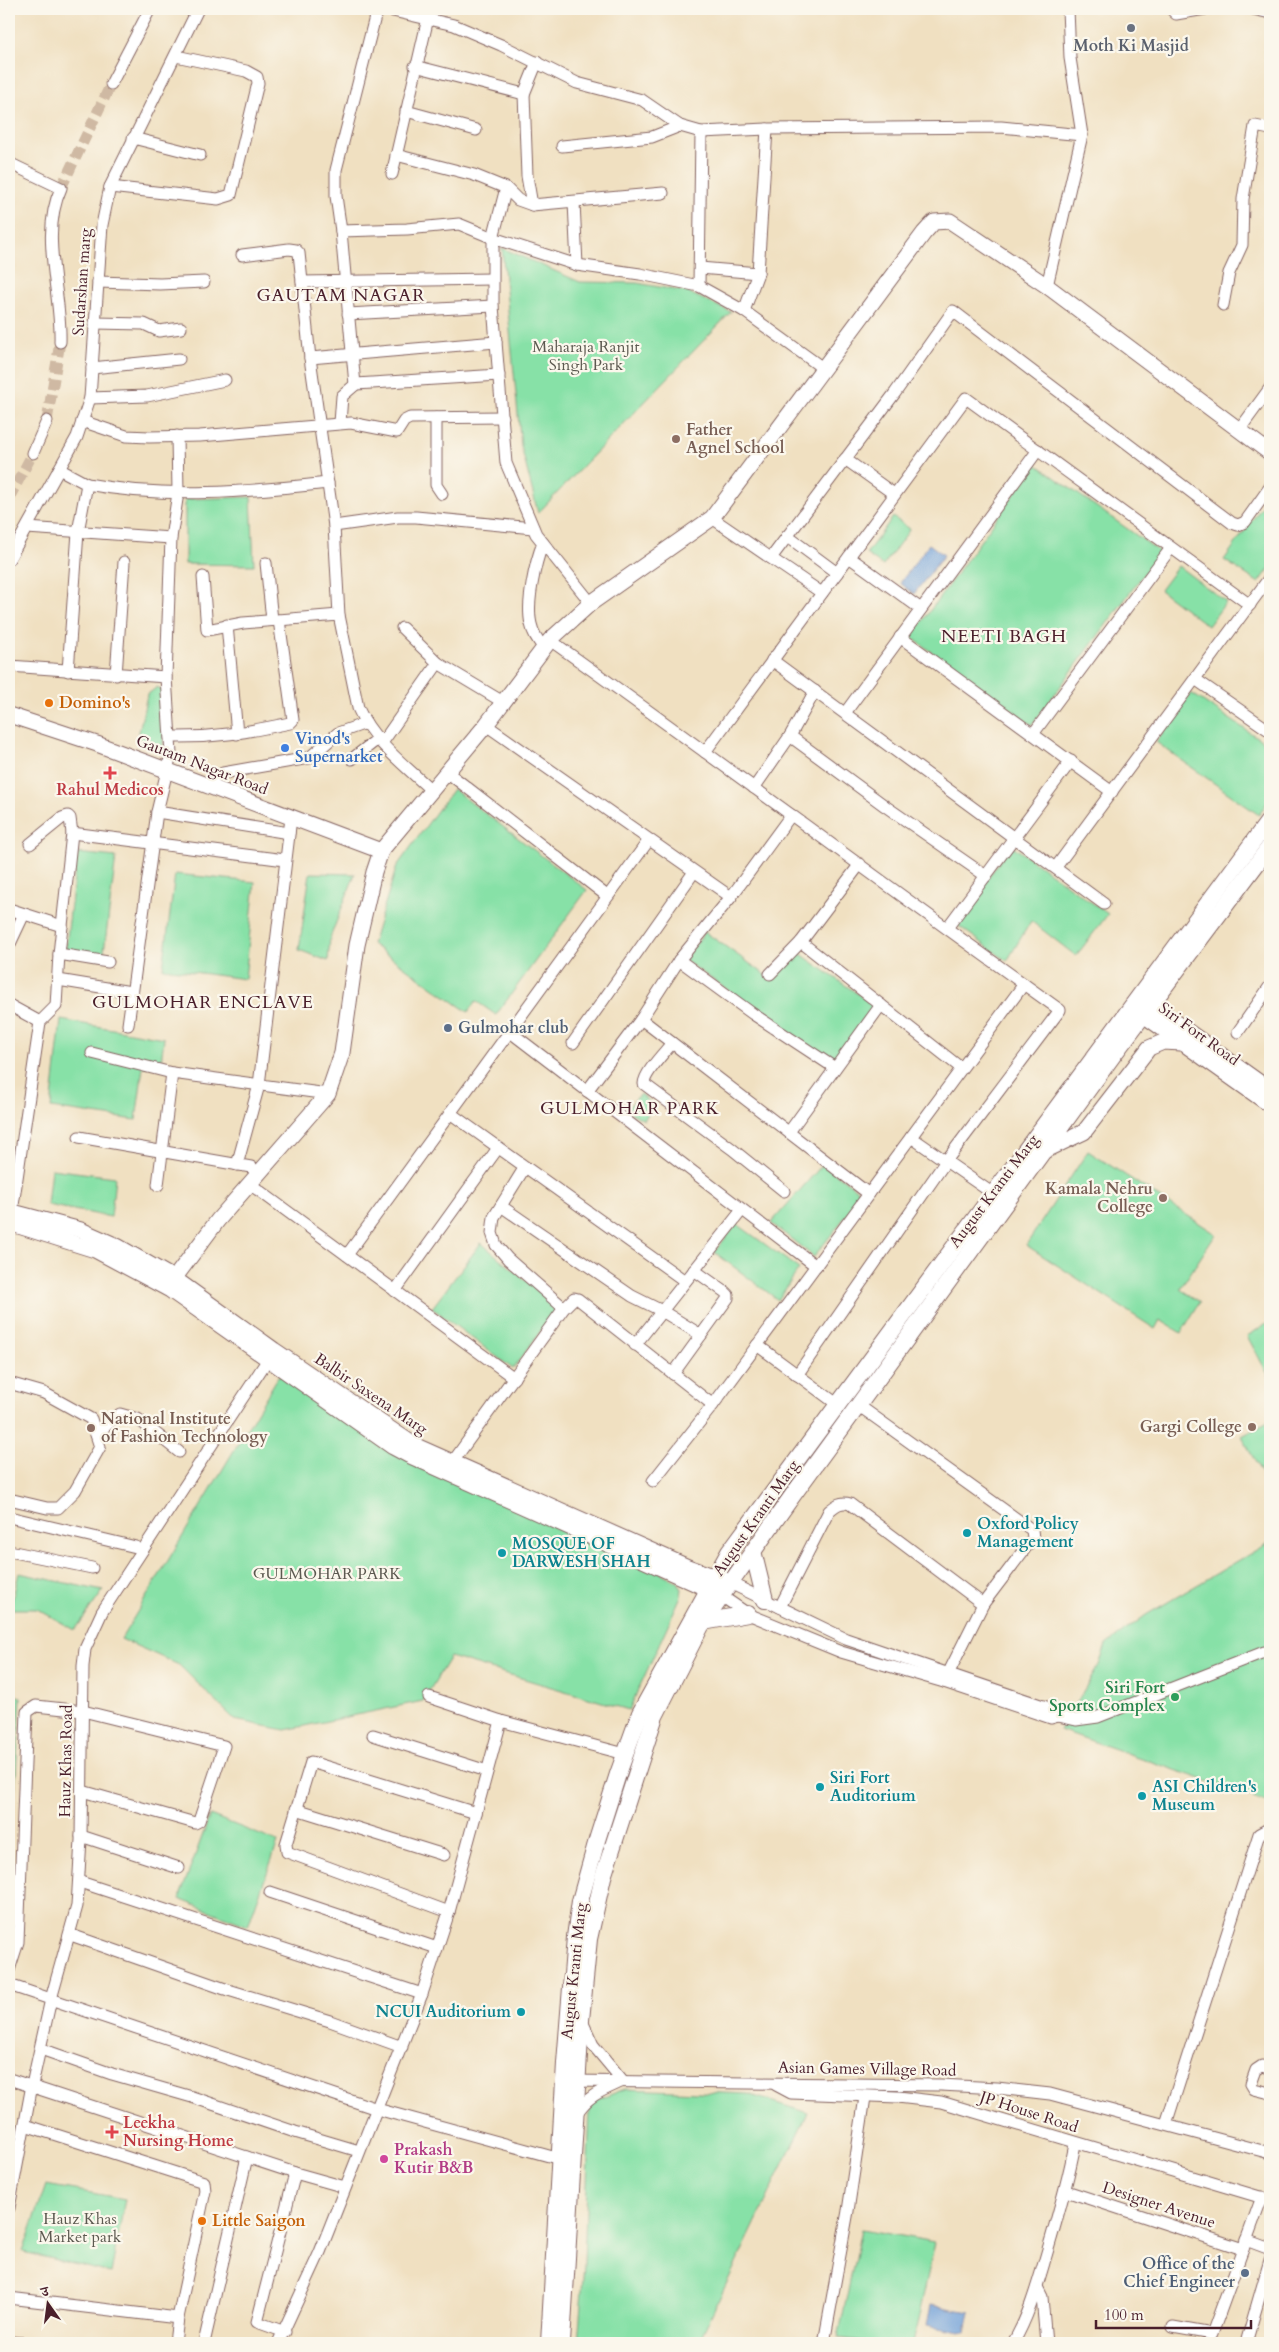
<svg xmlns="http://www.w3.org/2000/svg" width="1279" height="2352" viewBox="0 0 1279 2352" font-family="Cardo,'Noto Serif Devanagari',serif">
  <style>
    .green { fill: #87e1a7; stroke: #688069 }
    .water { fill: #6e9fd8; stroke: #5c5f82 }
    .lines { fill: none; stroke-linecap: round; stroke-linejoin: round }
    .minor-tunnel { stroke: #cfb9a3; stroke-width: 11; stroke-dasharray: 11 5.5; stroke-linecap: butt }
    .minor-casing { stroke: #846360; stroke-width: 13 }
    .tertiary-casing { stroke: #846360; stroke-width: 17 }
    .secondary-casing { stroke: #846360; stroke-width: 18 }
    .minor { stroke: #fff; stroke-width: 11 }
    .tertiary { stroke: #fff; stroke-width: 15 }
    .secondary { stroke: #fff; stroke-width: 16 }
    .worship-dot { fill: #6b7280; stroke: #fbf7ec; stroke-width: 2 }
    .education-dot { fill: #8d6e63; stroke: #fbf7ec; stroke-width: 2 }
    .food-dot { fill: #e8710a; stroke: #fbf7ec; stroke-width: 2 }
    .shop-dot { fill: #3f7fe0; stroke: #fbf7ec; stroke-width: 2 }
    .health-dot { fill: #e0444e; stroke: #fbf7ec; stroke-width: 2 }
    .service-dot { fill: #5c6f8a; stroke: #fbf7ec; stroke-width: 2 }
    .culture-dot { fill: #0f9aa8; stroke: #fbf7ec; stroke-width: 2 }
    .leisure-dot { fill: #2e9e5b; stroke: #fbf7ec; stroke-width: 2 }
    .hotel-dot { fill: #d1479c; stroke: #fbf7ec; stroke-width: 2 }
    .labels { text-anchor: middle; dominant-baseline: central; stroke-width: 4.5; stroke-linejoin: round; paint-order: stroke }
    .worship-label { font-size: 16px; font-weight: bold; fill: #5b616d; stroke: #fbf7ec }
    .street-label { font-size: 16px; fill: #4a1f2b; stroke: #fbf7ec }
    .park-label { font-size: 16px; fill: #5c5950; stroke: #fbf7ec }
    .education-label { font-size: 16px; font-weight: bold; fill: #785e54; stroke: #fbf7ec; text-anchor: start }
    .food-label { font-size: 16px; font-weight: bold; fill: #c56008; stroke: #fbf7ec; text-anchor: start }
    .shop-label { font-size: 16px; font-weight: bold; fill: #366cbe; stroke: #fbf7ec; text-anchor: start }
    .health-label { font-size: 16px; font-weight: bold; fill: #be3a42; stroke: #fbf7ec }
    .service-label { font-size: 16px; font-weight: bold; fill: #4e5e75; stroke: #fbf7ec; text-anchor: start }
    .culture-label { font-size: 16px; font-weight: bold; fill: #0d838f; stroke: #fbf7ec; text-anchor: start }
    .leisure-label { font-size: 16px; font-weight: bold; fill: #27864d; stroke: #fbf7ec; text-anchor: end }
    .hotel-label { font-size: 16px; font-weight: bold; fill: #b23c85; stroke: #fbf7ec; text-anchor: start }
    .neighbourhood-label { font-size: 18px; letter-spacing: 1px; fill: #4a1f2b; stroke: #fbf7ec }
  </style>
  <rect width="100%" height="100%" fill="#fbf7ec"/>
  <filter id="ink" filterUnits="userSpaceOnUse"><feTurbulence type="fractalNoise" baseFrequency=".02" numOctaves="2"/><feDisplacementMap in="SourceGraphic" scale="10" xChannelSelector="R" yChannelSelector="G"/><feConvolveMatrix kernelMatrix="1 2 1 2 8 2 1 2 1" color-interpolation-filters="sRGB"/></filter>
  <filter id="wash" filterUnits="userSpaceOnUse"><feTurbulence type="fractalNoise" baseFrequency=".0096" numOctaves="4" result="noise"/><feDisplacementMap in="SourceGraphic" scale="20" xChannelSelector="R" yChannelSelector="G"/><feGaussianBlur stdDeviation="1.12" result="paint"/><feColorMatrix in="noise" values="0 0 0 0 0 0 0 0 0 0 0 0 0 0 0 0 0 1.4 0 .05"/><feComposite in="paint" operator="in"/></filter>
  <g filter="url(#wash)">
    <rect width="100%" height="100%" fill="#f0e0c1"/>
    <!-- green -->
    <g class="green">
      <polygon points="502,248 580,282 637,283 687,292 731,312 538,513 521,446"/>
      <polygon points="1036,464 1160,552 1032,725 911,637"/>
      <polygon points="1270,495 1270,568 1259,583 1224,560"/>
      <polygon points="251,497 254,565 185,564 185,499"/>
      <polygon points="893,517 910,529 883,566 866,554"/>
      <polygon points="1178,566 1226,602 1208,626 1160,590"/>
      <polygon points="157,687 170,694 162,751 141,742 139,732 147,695"/>
      <polygon points="1191,693 1270,746 1270,798 1259,815 1156,742"/>
      <polygon points="453,789 587,890 496,1015 476,1001 468,1012 372,944 397,866"/>
      <polygon points="1011,845 1108,914 1076,956 1031,921 1007,961 956,924"/>
      <polygon points="77,853 116,857 103,959 65,955"/>
      <polygon points="310,873 355,874 330,938 328,961 299,950"/>
      <polygon points="175,874 255,882 245,979 163,968"/>
      <polygon points="705,932 773,980 798,952 875,1006 833,1062 684,960"/>
      <polygon points="61,1020 164,1038 161,1062 143,1067 136,1120 51,1108"/>
      <polygon points="640,1094 654,1105 644,1120 626,1110"/>
      <polygon points="1088,1151 1216,1234 1180,1289 1200,1302 1181,1333 1160,1320 1155,1329 1026,1245"/>
      <polygon points="823,1164 863,1194 814,1257 771,1223"/>
      <polygon points="51,1169 115,1177 111,1217 47,1205"/>
      <polygon points="737,1224 799,1269 778,1300 714,1252"/>
      <polygon points="481,1243 558,1307 513,1369 432,1308"/>
      <polygon points="1270,1322 1270,1378 1247,1336"/>
      <polygon points="285,1374 678,1582 682,1589 681,1596 629,1710 450,1657 423,1701 285,1730 235,1720 179,1665 121,1639 278,1377"/>
      <polygon points="1270,1421 1270,1487 1269,1488 1242,1436"/>
      <polygon points="1270,1542 1270,1803 1060,1730 1099,1665 1106,1645 1146,1615"/>
      <polygon points="19,1573 103,1591 75,1630 37,1609 10,1609"/>
      <polygon points="9,1694 21,1697 15,1789 9,1787"/>
      <polygon points="210,1815 278,1842 248,1926 179,1899"/>
      <polygon points="9,1851 12,1851 10,1913 9,1913"/>
      <polygon points="625,2089 748,2094 808,2113 698,2343 578,2343 584,2264 590,2106 594,2101"/>
      <polygon points="46,2185 125,2199 111,2273 23,2252"/>
      <polygon points="861,2229 935,2242 913,2343 878,2343 838,2338"/>
    </g>
    <!-- water -->
    <g class="water">
      <polygon points="929,544 944,555 914,594 900,583"/>
      <polygon points="931,2305 970,2312 966,2332 927,2325"/>
    </g>
  </g>
  <g filter="url(#ink)">
    <g class="lines">
      <!-- minor-tunnel -->
      <g class="minor-tunnel">
        <polyline points="61,188 111,84"/>
        <polyline points="47,421 60,342"/>
        <polyline points="9,498 33,453"/>
      </g>
      <defs>
        <g id="minor">
          <polyline points="384,9 454,25 501,45 577,83 642,100 680,126 701,132 767,129 1001,127 1082,135"/>
          <polyline points="1171,9 1176,14 1205,9"/>
          <polyline points="1253,9 1270,13"/>
          <polyline points="415,66 524,94 537,62"/>
          <polyline points="111,84 150,9"/>
          <polyline points="524,94 527,176 532,205"/>
          <polyline points="406,111 476,130"/>
          <polyline points="133,138 200,155"/>
          <polyline points="562,146 652,137 680,126"/>
          <path d="M 9,163 L 61,188 C 39,236 62,292 60,342"/>
          <polyline points="392,174 428,18"/>
          <polyline points="110,187 218,199 231,195 258,83 257,77 246,71 176,56"/>
          <polyline points="506,188 518,200 532,205 663,193"/>
          <polyline points="574,202 577,265"/>
          <polyline points="341,231 407,229 459,224 493,238 506,188 474,175 396,155"/>
          <path d="M 242,255 L 289,249 L 296,250 L 299,253 L 310,358 L 334,526 L 339,615 L 358,708 C 372,741 407,767 432,791"/>
          <polyline points="700,268 758,273"/>
          <polyline points="98,282 160,284 204,282"/>
          <polyline points="302,282 492,279"/>
          <polyline points="699,286 701,132"/>
          <polyline points="1047,286 1082,135 1070,58 1068,9"/>
          <polyline points="1223,305 1229,273 1242,245 1243,199 1255,126 1270,129"/>
          <polyline points="744,311 758,273 767,129"/>
          <polyline points="348,314 493,306"/>
          <polyline points="95,323 144,324 159,331 181,328"/>
          <polyline points="310,358 496,342"/>
          <polyline points="92,368 179,359"/>
          <polyline points="355,385 341,231 336,196 336,170 377,9"/>
          <polyline points="90,398 147,396 225,380"/>
          <polyline points="436,418 436,485 442,494"/>
          <polyline points="82,421 126,436 149,437 200,436 351,423 397,432 404,421 410,418 503,417"/>
          <polyline points="340,423 342,396 356,384 499,375"/>
          <polyline points="1240,429 1270,388"/>
          <polyline points="33,453 47,421"/>
          <polyline points="845,459 894,494"/>
          <polyline points="59,469 87,484 78,532 68,671"/>
          <path d="M 87,484 C 166,499 248,492 328,483"/>
          <polyline points="712,518 822,593"/>
          <polyline points="334,526 398,517 416,517 533,528"/>
          <polyline points="27,528 171,538"/>
          <polyline points="787,536 837,573"/>
          <path d="M 543,543 C 535,563 526,604 531,624 C 533,634 538,641 544,648"/>
          <polyline points="849,557 921,609"/>
          <polyline points="771,558 895,393 953,311 1232,523 1238,525 1245,522 1270,487"/>
          <polyline points="9,559 77,437 90,398 102,225 110,187 198,9"/>
          <polyline points="266,563 272,620"/>
          <polyline points="203,577 207,630 243,623 339,615"/>
          <polyline points="591,603 536,534 506,463 493,306 493,238 577,265 640,274 699,286 744,311 824,369"/>
          <polyline points="227,625 237,734"/>
          <polyline points="402,628 438,663 503,702"/>
          <polyline points="900,637 1112,792"/>
          <path d="M 550,640 C 721,762 889,888 1060,1010 L 946,1161 L 797,1375"/>
          <polyline points="772,660 1104,904"/>
          <polyline points="9,666 166,677 171,754 157,812 128,1025"/>
          <polyline points="116,675 124,562"/>
          <polyline points="166,677 171,538 178,493 177,436"/>
          <polyline points="1195,679 1270,731"/>
          <polyline points="845,713 1038,450"/>
          <polyline points="486,725 731,897"/>
          <polyline points="1033,734 1171,548"/>
          <polyline points="790,736 885,806 986,876"/>
          <path d="M 170,737 C 215,738 247,732 290,723 L 293,720 L 279,620"/>
          <polyline points="382,743 438,663"/>
          <polyline points="705,752 966,398 1250,605"/>
          <polyline points="352,759 379,738"/>
          <polyline points="447,772 607,896"/>
          <polyline points="206,785 215,776 223,773 309,758 338,733 366,723"/>
          <polyline points="754,788 790,736 815,691"/>
          <polyline points="157,812 289,833"/>
          <polyline points="72,833 285,860"/>
          <polyline points="1056,867 1270,577"/>
          <polyline points="9,909 62,926"/>
          <polyline points="947,928 1071,761"/>
          <polyline points="801,942 961,1068"/>
          <polyline points="9,946 24,914"/>
          <polyline points="59,954 108,962"/>
          <polyline points="679,960 753,1014 835,1068"/>
          <polyline points="770,974 801,942 860,864"/>
          <polyline points="58,980 131,992"/>
          <polyline points="9,1005 40,1022"/>
          <polyline points="641,1019 869,1194"/>
          <polyline points="509,1031 816,1266"/>
          <polyline points="1238,1032 1270,986"/>
          <polyline points="573,1043 694,872"/>
          <path d="M 672,1043 C 665,1052 644,1073 644,1084 L 732,1149 L 784,1191"/>
          <polyline points="92,1053 172,1073 328,1094"/>
          <polyline points="587,1091 641,1019 679,960 731,897 791,815"/>
          <polyline points="450,1113 685,1281"/>
          <polyline points="789,1132 881,1005"/>
          <polyline points="79,1137 251,1167 259,1174"/>
          <polyline points="911,1137 992,1193"/>
          <polyline points="237,1165 259,1085 291,818"/>
          <polyline points="525,1167 494,1217 492,1233 496,1245 508,1259 564,1308"/>
          <polyline points="250,1184 514,1378"/>
          <polyline points="158,1185 172,1073"/>
          <polyline points="501,1206 632,1296 662,1311 701,1335"/>
          <polyline points="11,1219 40,1022 56,1006 59,954 72,833 70,818 68,816 62,818 30,844"/>
          <polyline points="347,1255 649,840"/>
          <polyline points="395,1291 498,1148"/>
          <polyline points="635,1345 742,1210"/>
          <polyline points="757,1345 837,1404"/>
          <polyline points="673,1374 728,1298 728,1295 725,1292 694,1270"/>
          <polyline points="9,1383 44,1393 91,1419 100,1447 75,1491 58,1508 47,1508 9,1499"/>
          <polyline points="858,1405 1032,1530 1033,1538 983,1604 944,1682"/>
          <polyline points="96,1434 120,1414 138,1419 179,1452"/>
          <polyline points="449,1467 564,1308 574,1298 578,1299 713,1405"/>
          <polyline points="653,1481 713,1405 1024,984"/>
          <polyline points="9,1517 136,1547"/>
          <polyline points="9,1551 92,1568"/>
          <polyline points="730,1583 846,1639 1055,1710 1058,1716"/>
          <polyline points="720,1595 748,1614 841,1652 944,1682 1051,1718 1058,1716 1076,1720 1098,1717 1264,1652"/>
          <path d="M 780,1607 L 829,1511 C 836,1505 841,1501 850,1504 L 983,1604"/>
          <polyline points="501,1721 625,1754"/>
          <polyline points="373,1735 487,1771"/>
          <polyline points="296,1809 444,1855"/>
          <polyline points="81,1836 179,1868"/>
          <polyline points="80,1882 422,1994"/>
          <polyline points="270,1892 437,1948"/>
          <polyline points="449,1912 287,1852 286,1844 311,1762 476,1813"/>
          <polyline points="71,1935 225,1989 330,2021 402,2047"/>
          <polyline points="9,1970 18,1942 27,1712 36,1706 83,1711 224,1746 199,1821 195,1823 82,1791"/>
          <polyline points="9,1985 377,2109 560,2159"/>
          <polyline points="41,2049 112,2074 192,2097 295,2132 359,2151"/>
          <polyline points="1270,2068 1262,2066 1256,2070 1251,2084 1254,2089 1270,2093"/>
          <polyline points="9,2079 295,2173 345,2187"/>
          <polyline points="570,2081 941,2085 997,2088 1050,2094 1270,2153"/>
          <polyline points="776,2085 791,2093 898,2097 941,2102 1270,2200"/>
          <path d="M 577,2113 C 589,2094 604,2090 623,2081 L 593,2045 L 582,2021"/>
          <polyline points="1166,2124 1259,1834 1270,1828"/>
          <polyline points="25,2125 204,2182 205,2191 178,2318 175,2343"/>
          <polyline points="1066,2191 1243,2249"/>
          <polyline points="9,2208 32,2085 51,1999 77,1906 81,1840 83,1666 85,1649 102,1612 272,1353"/>
          <polyline points="1246,2240 1270,2249"/>
          <polyline points="1037,2287 1042,2297 1046,2343"/>
          <polyline points="9,2298 178,2318"/>
          <polyline points="1173,2327 1212,2334 1262,2197"/>
          <polyline points="285,2332 257,2322 295,2173"/>
          <polyline points="9,2342 26,2343"/>
          <polyline points="204,2343 247,2157"/>
          <polyline points="278,2343 320,2252 422,1994 449,1912 501,1721 429,1697"/>
          <polyline points="824,2343 848,2211 865,2097"/>
          <path d="M 1013,2343 C 1029,2316 1037,2286 1046,2256 C 1057,2219 1068,2182 1075,2144"/>
          <polyline points="1246,2343 1270,2260"/>
        </g>
        <g id="tertiary">
          <polyline points="9,715 97,744 381,851"/>
          <polyline points="1141,998 1270,1090"/>
          <polyline points="1135,1009 1270,1105"/>
          <polyline points="1042,1152 1084,1132 1149,1048 1163,1042 1182,1043"/>
          <polyline points="9,1211 81,1230 117,1246 175,1279 274,1350 414,1445 688,1567 727,1581"/>
          <polyline points="9,1223 95,1250 170,1290 393,1447 408,1455 719,1594"/>
          <polyline points="167,1288 218,1220 328,1094 342,1053 357,945 374,872 381,851 486,725 550,640 591,603 712,518 924,233 934,222 950,221 1047,286 1270,453"/>
        </g>
        <g id="secondary">
          <polyline points="753,1551 765,1600"/>
          <polyline points="703,1622 748,1614"/>
          <polyline points="549,2343 565,2063 575,1937 580,1901 597,1840 618,1774 640,1713 729,1552 1270,819"/>
          <polyline points="562,2343 581,2020 589,1939 603,1877 655,1716 703,1622 793,1495 1114,1054 1270,846"/>
        </g>
      </defs>
      <!-- minor casing -->
      <use href="#minor" class="minor-casing"/>
      <!-- tertiary casing -->
      <use href="#tertiary" class="tertiary-casing"/>
      <!-- secondary casing -->
      <use href="#secondary" class="secondary-casing"/>
      <!-- minor -->
      <use href="#minor" class="minor"/>
      <!-- tertiary -->
      <use href="#tertiary" class="tertiary"/>
      <!-- secondary -->
      <use href="#secondary" class="secondary"/>
    </g>
  </g>
  <!-- markers -->
  <circle class="worship-dot" cx="1131" cy="28" r="5"/>
  <g class="education-dot">
    <circle cx="676" cy="439" r="5"/>
    <circle cx="1163" cy="1198" r="5"/>
    <circle cx="1252" cy="1427" r="5"/>
    <circle cx="91" cy="1428" r="5"/>
  </g>
  <g class="food-dot">
    <circle cx="49" cy="703" r="5"/>
    <circle cx="202" cy="2221" r="5"/>
  </g>
  <circle class="shop-dot" cx="285" cy="748" r="5"/>
  <g class="health-dot">
    <path d="M107.5 765.5h5v5h5v5h-5v5h-5v-5h-5v-5h5z"/>
    <path d="M109.5 2124.5h5v5h5v5h-5v5h-5v-5h-5v-5h5z"/>
  </g>
  <g class="service-dot">
    <circle cx="448" cy="1028" r="5"/>
    <circle cx="1245" cy="2273" r="5"/>
  </g>
  <g class="culture-dot">
    <circle cx="967" cy="1533" r="5"/>
    <circle cx="502" cy="1553" r="5"/>
    <circle cx="820" cy="1787" r="5"/>
    <circle cx="1142" cy="1796" r="5"/>
    <circle cx="521" cy="2012" r="5"/>
  </g>
  <circle class="leisure-dot" cx="1175" cy="1697" r="5"/>
  <circle class="hotel-dot" cx="384" cy="2159" r="5"/>
  <g class="labels">
    <!-- worship labels -->
    <g class="worship-label">
      <text x="1131" y="46">Moth Ki Masjid</text>
    </g>
    <!-- street labels -->
    <g class="street-label">
      <text transform="translate(82 282) rotate(-86)">Sudarshan marg</text>
      <text transform="translate(202 765) rotate(21)">Gautam Nagar Road</text>
      <text transform="translate(1199 1034) rotate(36)">Siri Fort Road</text>
      <text transform="translate(994 1191) rotate(-53)">August Kranti Marg</text>
      <text transform="translate(371 1394) rotate(34)">Balbir Saxena Marg</text>
      <text transform="translate(756 1518) rotate(-55)">August Kranti Marg</text>
      <text transform="translate(66 1761) rotate(-89)">Hauz Khas Road</text>
      <text transform="translate(574 1971) rotate(-84)">August Kranti Marg</text>
      <text transform="translate(867 2069) rotate(1)">Asian Games Village Road</text>
      <text transform="translate(1029 2112) rotate(18)">JP House Road</text>
      <text transform="translate(1159 2205) rotate(18)">Designer Avenue</text>
    </g>
    <!-- park labels -->
    <g class="park-label">
      <text x="586" y="347">Maharaja Ranjit<tspan x="586" dy="18">Singh Park</tspan></text>
      <text x="327" y="1574">GULMOHAR PARK</text>
      <text x="80" y="2219">Hauz Khas<tspan x="80" dy="18">Market park</tspan></text>
    </g>
    <!-- education labels -->
    <g class="education-label">
      <text x="686" y="430">Father<tspan x="686" dy="18">Agnel School</tspan></text>
      <text x="1153" y="1189" text-anchor="end">Kamala Nehru<tspan x="1153" dy="18">College</tspan></text>
      <text x="101" y="1419">National Institute<tspan x="101" dy="18">of Fashion Technology</tspan></text>
      <text x="1242" y="1427" text-anchor="end">Gargi College</text>
    </g>
    <!-- food labels -->
    <g class="food-label">
      <text x="59" y="703">Domino's</text>
      <text x="212" y="2221">Little Saigon</text>
    </g>
    <!-- shop labels -->
    <g class="shop-label">
      <text x="295" y="739">Vinod's<tspan x="295" dy="18">Supernarket</tspan></text>
    </g>
    <!-- health labels -->
    <g class="health-label">
      <text x="110" y="790">Rahul Medicos</text>
      <text x="123" y="2123" text-anchor="start">Leekha<tspan x="123" dy="18">Nursing Home</tspan></text>
    </g>
    <!-- service labels -->
    <g class="service-label">
      <text x="458" y="1028">Gulmohar club</text>
      <text x="1235" y="2264" text-anchor="end">Office of the<tspan x="1235" dy="18">Chief Engineer</tspan></text>
    </g>
    <!-- culture labels -->
    <g class="culture-label">
      <text x="977" y="1524">Oxford Policy<tspan x="977" dy="18">Management</tspan></text>
      <text x="512" y="1544">MOSQUE OF<tspan x="512" dy="18">DARWESH SHAH</tspan></text>
      <text x="830" y="1778">Siri Fort<tspan x="830" dy="18">Auditorium</tspan></text>
      <text x="1152" y="1787">ASI Children's<tspan x="1152" dy="18">Museum</tspan></text>
      <text x="511" y="2012" text-anchor="end">NCUI Auditorium</text>
    </g>
    <!-- leisure labels -->
    <g class="leisure-label">
      <text x="1165" y="1688">Siri Fort<tspan x="1165" dy="18">Sports Complex</tspan></text>
    </g>
    <!-- hotel labels -->
    <g class="hotel-label">
      <text x="394" y="2150">Prakash<tspan x="394" dy="18">Kutir B&amp;B</tspan></text>
    </g>
    <!-- neighbourhood labels -->
    <g class="neighbourhood-label">
      <text x="341" y="295">GAUTAM NAGAR</text>
      <text x="1004" y="636">NEETI BAGH</text>
      <text x="203" y="1002">GULMOHAR ENCLAVE</text>
      <text x="630" y="1108">GULMOHAR PARK</text>
    </g>
  </g>
  <!-- margin -->
  <rect width="1279" height="2352" fill="none" stroke="#fbf7ec" stroke-width="30"/>
  <!-- north arrow -->
  <g transform="translate(48 2304) rotate(346)" stroke="#fbf7ec" stroke-width="4" paint-order="stroke">
  <path d="M0-4L9 19L0 12L-9 19Z" fill="#4a1f2b"/>
  <text y="-8" font-size="14" font-weight="bold" text-anchor="middle" fill="#4a1f2b">उ</text>
  </g>
  <!-- scale -->
  <path d="M1096 2320v8h155v-8" fill="none" stroke="#4a1f2b" stroke-width="2.5"/>
  <text x="1104" y="2320" font-size="15" fill="#4a1f2b" stroke="#fbf7ec" stroke-width="4" paint-order="stroke">100 m</text>
</svg>
